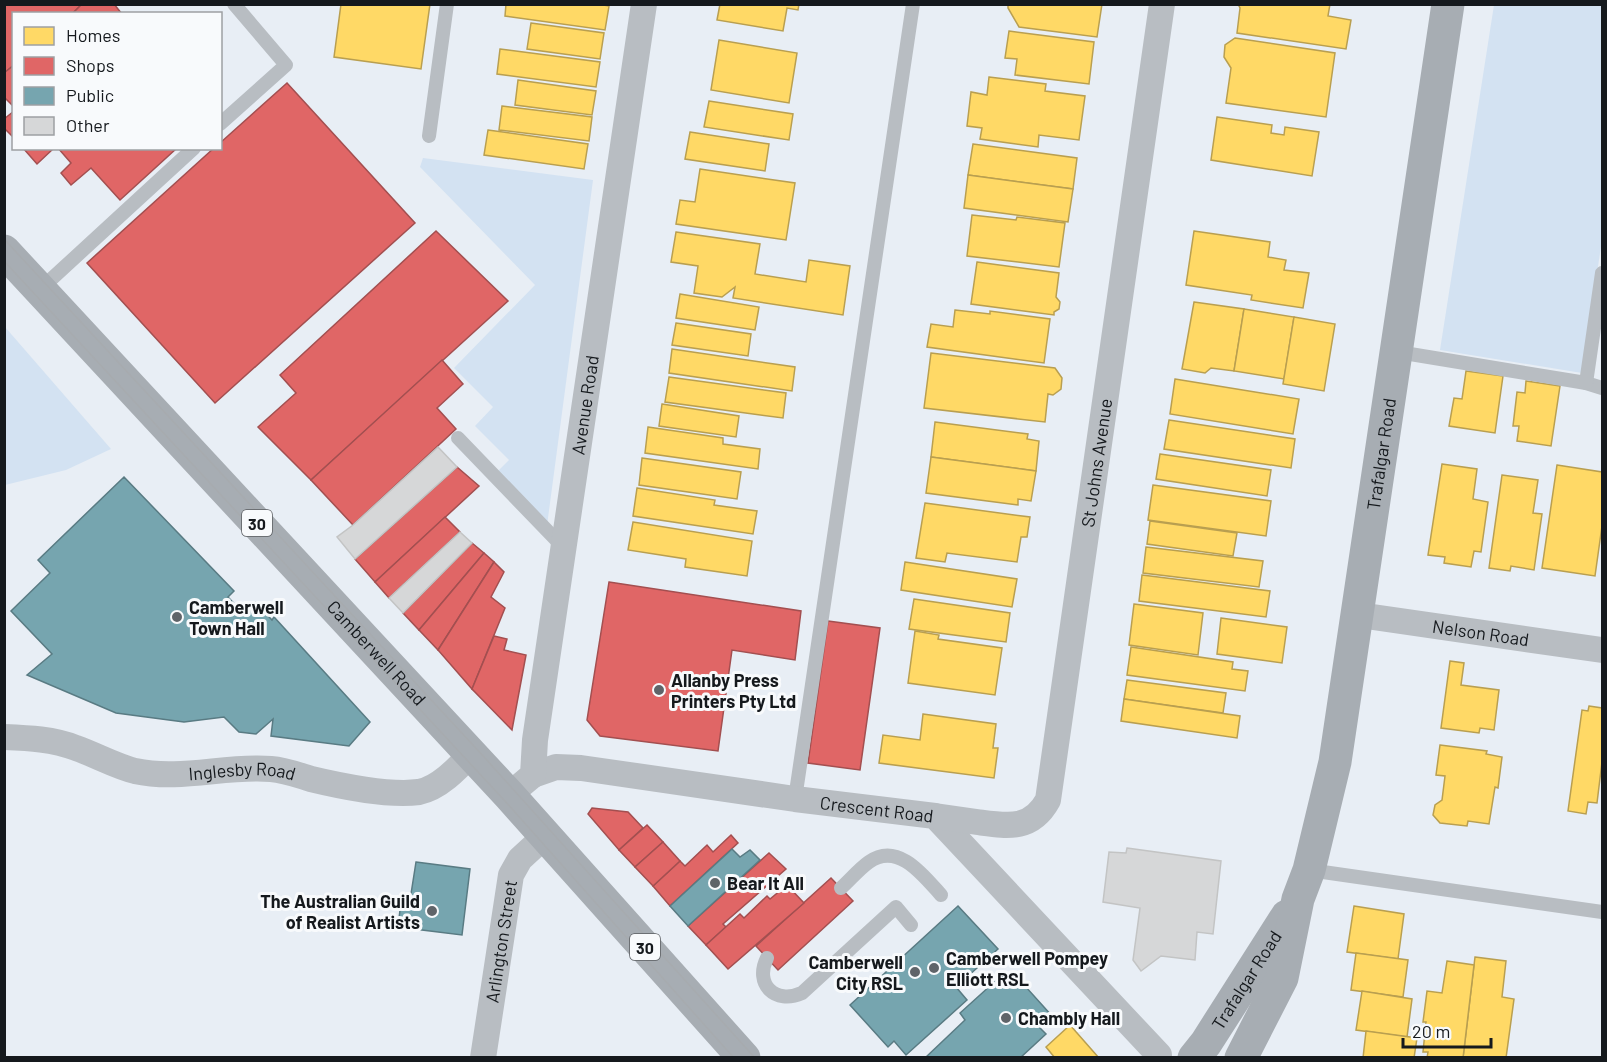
<svg xmlns="http://www.w3.org/2000/svg" width="1607" height="1062" viewBox="0 0 1607 1062" font-family="Barlow,sans-serif">
  <style>
    .green { fill: #d3e2f2 }
    .homes { fill: #ffd966; stroke: #b99f50; stroke-width: 1.5 }
    .shops { fill: #e06666; stroke: #a34f50; stroke-width: 1.5 }
    .public { fill: #76a5af; stroke: #597b83; stroke-width: 1.5 }
    .building { fill: #d6d7d8; stroke: #c3c4c4; stroke-width: 1.5 }
    .lines { fill: none; stroke-linecap: round; stroke-linejoin: round }
    .service { stroke: #b8bdc2; stroke-width: 14 }
    .minor { stroke: #b8bdc2; stroke-width: 26 }
    .primary { stroke: #a7adb3; stroke-width: 33 }
    .tram { stroke: #a7abaf; stroke-width: 1.5 }
    .poi-dot { fill: #5f6469; stroke: #f8fafc; stroke-width: 2 }
    .labels { text-anchor: middle; dominant-baseline: central; stroke-width: 6; stroke-linejoin: round; paint-order: stroke }
    .shield { fill: #f8fafc; stroke: #595c60; stroke-width: 1.5 }
    .shield-label { font-size: 16px; font-weight: bold; fill: #15191d }
    .street-label { font-size: 18px; fill: #15191d; stroke: #f8fafc }
    .poi-label { font-size: 18px; font-weight: bold; fill: #15191d; stroke: #f8fafc; text-anchor: start }
  </style>
  <rect width="100%" height="100%" fill="#e8eef5"/>
  <!-- green -->
  <g class="green">
    <polygon points="1494,5 1602,5 1602,240 1582,373 1440,350"/>
    <polygon points="423,158 593,180 546,533 491,478 509,460 475,426 493,407 454,368 535,285 420,167"/>
    <polygon points="5,327 111,449 66,470 5,485"/>
  </g>
  <!-- homes -->
  <g class="homes">
    <polygon points="341,4 430,4 421,69 334,57"/>
    <polygon points="506,4 598,4 609,6 605,30 505,16"/>
    <polygon points="720,4 799,4 798,10 787,8 783,31 717,20"/>
    <polygon points="1008,4 1102,4 1097,37 1019,27 1008,8"/>
    <polygon points="1238,4 1330,4 1328,16 1351,20 1346,49 1237,33 1240,8"/>
    <polygon points="531,23 604,33 600,59 527,49"/>
    <polygon points="1009,31 1094,42 1089,84 1015,75 1017,59 1005,58"/>
    <polygon points="1235,38 1335,53 1326,117 1226,103 1231,68 1224,57 1225,45"/>
    <polygon points="719,40 797,53 789,103 711,90"/>
    <polygon points="500,49 600,62 596,87 497,74"/>
    <polygon points="989,77 1046,84 1045,91 1085,96 1079,140 1039,135 1038,147 980,139 982,128 967,126 971,92 987,95"/>
    <polygon points="518,80 596,91 592,115 515,105"/>
    <polygon points="709,101 793,114 789,140 704,127"/>
    <polygon points="502,106 592,117 589,141 499,130"/>
    <polygon points="1217,117 1272,125 1271,133 1284,135 1285,127 1319,132 1312,176 1211,160"/>
    <polygon points="488,130 588,144 584,169 484,155"/>
    <polygon points="690,132 769,144 765,171 685,159"/>
    <polygon points="973,144 1077,158 1073,189 968,175"/>
    <polygon points="700,169 795,183 786,240 676,224 680,200 695,202"/>
    <polygon points="968,175 1073,189 1068,222 964,208"/>
    <polygon points="972,215 1016,220 1017,217 1065,223 1059,267 967,256"/>
    <polygon points="1194,231 1270,242 1268,257 1286,260 1284,270 1309,273 1303,308 1251,300 1252,295 1186,285"/>
    <polygon points="676,232 760,244 755,274 806,282 809,260 850,266 843,315 733,298 735,287 722,297 694,293 698,266 671,262"/>
    <polygon points="977,262 1059,273 1056,297 1060,302 1059,309 1054,312 1054,315 971,304"/>
    <polygon points="680,294 759,307 755,330 676,318"/>
    <polygon points="1194,302 1244,309 1234,371 1211,368 1205,373 1182,369"/>
    <polygon points="1244,309 1294,317 1284,379 1234,371"/>
    <polygon points="955,310 990,314 990,311 1050,319 1044,363 927,347 931,324 953,327"/>
    <polygon points="1294,317 1335,324 1324,391 1283,384"/>
    <polygon points="676,323 751,334 748,356 672,345"/>
    <polygon points="672,349 795,367 792,391 669,373"/>
    <polygon points="931,353 1055,368 1062,378 1061,389 1053,395 1048,394 1045,422 924,408"/>
    <polygon points="1466,371 1503,376 1495,433 1449,426 1454,398 1462,399"/>
    <polygon points="669,377 786,393 783,418 665,402"/>
    <polygon points="1175,379 1299,399 1293,434 1170,414"/>
    <polygon points="1526,381 1560,386 1551,446 1517,441 1519,426 1513,426 1517,392 1525,393"/>
    <polygon points="662,404 739,416 736,437 659,426"/>
    <polygon points="1169,420 1295,439 1291,468 1164,449"/>
    <polygon points="935,422 1028,434 1027,439 1039,441 1036,471 931,457"/>
    <polygon points="648,427 723,438 723,444 760,449 758,469 645,453"/>
    <polygon points="1160,454 1271,470 1267,496 1156,479"/>
    <polygon points="931,457 1036,471 1031,501 1018,499 1018,505 926,493"/>
    <polygon points="642,458 741,472 737,499 639,485"/>
    <polygon points="1442,464 1477,469 1473,499 1488,502 1481,552 1474,551 1471,567 1444,563 1445,557 1428,555"/>
    <polygon points="1557,465 1602,472 1602,526 1595,576 1542,568"/>
    <polygon points="1502,475 1538,480 1533,513 1542,514 1534,570 1511,566 1510,571 1489,568"/>
    <polygon points="1153,485 1271,501 1266,536 1148,520"/>
    <polygon points="637,488 715,500 714,505 757,511 753,534 633,516"/>
    <polygon points="925,503 1030,517 1027,537 1021,537 1017,562 947,553 945,562 916,558"/>
    <polygon points="1150,521 1237,533 1233,556 1147,544"/>
    <polygon points="633,522 752,541 747,576 685,567 686,559 628,550"/>
    <polygon points="1146,547 1263,561 1259,587 1143,573"/>
    <polygon points="905,562 1017,579 1012,607 901,590"/>
    <polygon points="1142,575 1270,591 1266,617 1139,601"/>
    <polygon points="914,599 1010,613 1006,642 909,629"/>
    <polygon points="1134,604 1203,613 1198,655 1129,645"/>
    <polygon points="1221,618 1287,627 1282,663 1217,654"/>
    <polygon points="915,631 939,635 938,639 1002,648 995,695 908,683"/>
    <polygon points="1131,647 1233,662 1232,669 1248,671 1245,691 1127,675"/>
    <polygon points="1450,661 1464,663 1461,685 1499,690 1494,730 1480,728 1479,733 1441,728"/>
    <polygon points="1127,680 1226,693 1223,713 1124,699"/>
    <polygon points="1124,699 1240,716 1237,738 1121,721"/>
    <polygon points="1589,706 1602,708 1602,762 1597,803 1588,802 1586,814 1568,811 1582,710 1588,711"/>
    <polygon points="923,714 996,724 993,748 998,748 994,778 879,763 883,735 920,740"/>
    <polygon points="1440,745 1487,751 1486,754 1502,757 1498,788 1495,787 1489,824 1468,821 1467,826 1440,823 1433,815 1435,805 1442,800 1445,776 1436,775"/>
    <polygon points="1354,906 1404,914 1398,959 1347,952"/>
    <polygon points="1356,953 1408,960 1403,997 1351,990"/>
    <polygon points="1475,957 1506,961 1502,997 1514,999 1506,1058 1463,1058"/>
    <polygon points="1447,961 1474,965 1463,1058 1427,1058 1428,1052 1423,1052 1426,1022 1423,1022 1427,991 1442,993"/>
    <polygon points="1362,991 1412,999 1407,1037 1356,1030"/>
    <polygon points="1070,1025 1099,1058 1055,1058 1046,1047"/>
    <polygon points="1366,1031 1417,1038 1414,1058 1363,1058"/>
  </g>
  <!-- shops -->
  <g class="shops">
    <polygon points="4,4 82,4 72,14 14,14 14,65 4,73"/>
    <polygon points="82,4 114,4 122,14 72,14"/>
    <polygon points="14,65 14,107 4,97 4,73"/>
    <polygon points="287,83 415,223 215,403 87,263 214,148 220,148 220,143"/>
    <polygon points="14,111 14,138 4,128 4,119"/>
    <polygon points="23,148 54,148 37,164"/>
    <polygon points="58,148 177,148 120,200 91,168 71,185 61,173 71,163"/>
    <polygon points="436,231 508,301 311,480 258,427 296,393 280,375"/>
    <polygon points="442,360 463,384 437,408 456,429 353,525 311,480"/>
    <polygon points="457,467 479,486 375,582 355,559"/>
    <polygon points="445,517 460,532 389,598 375,582"/>
    <polygon points="472,543 484,553 419,630 403,613"/>
    <polygon points="484,553 494,562 438,650 419,630"/>
    <polygon points="494,562 504,572 491,597 505,608 472,689 438,650"/>
    <polygon points="609,582 801,611 795,660 732,650 718,751 600,736 587,720"/>
    <polygon points="828,621 880,628 860,770 808,763"/>
    <polygon points="494,636 507,639 504,650 526,655 512,730 472,689"/>
    <polygon points="592,808 628,812 643,828 619,850 588,814"/>
    <polygon points="647,825 663,842 635,867 619,850"/>
    <polygon points="731,835 738,843 670,906 653,886 680,861 685,866 707,845 713,852"/>
    <polygon points="663,842 680,861 653,886 635,867"/>
    <polygon points="769,853 786,869 723,924 726,927 706,945 688,926"/>
    <polygon points="831,878 853,901 778,970 756,946"/>
    <polygon points="787,885 804,903 728,969 706,945 740,914 744,918 767,896 770,899"/>
  </g>
  <!-- public -->
  <g class="public">
    <polygon points="124,477 234,591 228,597 243,613 255,602 272,620 274,617 370,722 349,746 271,736 273,719 256,734 239,732 224,717 184,722 116,713 27,675 52,654 11,611 50,573 38,560"/>
    <polygon points="732,849 740,857 750,850 760,860 688,926 670,906"/>
    <polygon points="416,862 470,869 462,935 398,927 402,893 411,894"/>
    <polygon points="958,906 998,949 956,987 967,1000 906,1055 894,1041 888,1047 850,1005"/>
    <polygon points="1001,976 1008,984 1016,976 1052,1016 1039,1027 1046,1034 1020,1058 925,1058 965,1020 960,1013"/>
  </g>
  <!-- building -->
  <g class="building">
    <polygon points="438,447 457,467 355,559 337,537 353,525"/>
    <polygon points="460,532 472,543 403,613 389,598"/>
    <polygon points="1127,848 1221,861 1213,934 1197,932 1195,960 1161,956 1141,971 1133,960 1140,908 1103,902 1109,852 1126,853"/>
  </g>
  <g class="lines">
    <!-- service -->
    <g class="service">
      <polyline points="220,124 286,65 234,4"/>
      <polyline points="429,136 447,4"/>
      <polyline points="38,287 46,284 194,148"/>
      <polyline points="1398,352 1586,383 1602,388"/>
      <polyline points="1586,383 1602,273"/>
      <polyline points="458,438 563,547"/>
      <polyline points="795,799 913,4"/>
      <polyline points="1309,870 1602,912"/>
      <path d="M 841,888 C 850,880 859,869 869,862 C 898,841 924,876 941,895"/>
      <path d="M 767,958 C 754,984 775,1005 802,993 L 896,907 L 911,925"/>
    </g>
    <!-- minor -->
    <g class="minor">
      <path id="s1" d="M 1359,615 L 1602,650"/>
      <path id="s2" d="M 4,737 C 29,738 53,739 76,748 C 96,755 115,766 135,771 C 181,781 226,765 271,769 C 285,770 298,775 311,779 C 340,786 390,796 419,792 C 439,788 457,769 470,755"/>
      <path id="s3" d="M 533,775 L 556,767 L 581,768 L 795,799 L 935,816 L 1159,1055"/>
      <path id="s4" d="M 509,795 L 533,775 L 535,740 L 644,4"/>
      <path id="s5" d="M 935,816 C 949,818 963,820 977,822 C 1007,826 1031,831 1048,800 L 1162,4"/>
      <path id="s6" d="M 483,1058 L 511,875 L 520,859 L 545,836"/>
    </g>
    <!-- primary -->
    <g class="primary">
      <path id="s7" d="M 4,251 L 509,795 L 744,1058"/>
      <path id="s8" d="M 1194,1058 L 1206,1043 L 1287,916"/>
      <path id="s9" d="M 1241,1058 L 1282,978 L 1298,899 L 1309,870 L 1335,762 L 1448,4"/>
    </g>
    <!-- tram -->
    <g class="tram">
      <polyline points="4,239 485,758 755,1058"/>
      <polyline points="4,261 504,800 734,1058"/>
    </g>
  </g>
  <!-- markers -->
  <g class="poi-dot">
    <circle cx="177" cy="617" r="6"/>
    <circle cx="659" cy="690" r="6"/>
    <circle cx="715" cy="883" r="6"/>
    <circle cx="432" cy="911" r="6"/>
    <circle cx="934" cy="968" r="6"/>
    <circle cx="915" cy="972" r="6"/>
    <circle cx="1006" cy="1018" r="6"/>
  </g>
  <g class="labels">
    <!-- shield labels -->
    <g class="shield">
      <rect x="242" y="510" width="30" height="26" rx="4.5"/>
      <rect x="630" y="934" width="30" height="26" rx="4.5"/>
    </g>
    <g class="shield-label">
      <text x="257" y="523">30</text>
      <text x="645" y="947">30</text>
    </g>
    <!-- street labels -->
    <g class="street-label">
      <text stroke="none"><textPath href="#s4" startOffset="405">Avenue Road</textPath></text>
      <text stroke="none"><textPath href="#s9" startOffset="624">Trafalgar Road</textPath></text>
      <text stroke="none"><textPath href="#s5" startOffset="464">St Johns Avenue</textPath></text>
      <text stroke="none"><textPath href="#s1" startOffset="123">Nelson Road</textPath></text>
      <text stroke="none"><textPath href="#s7" startOffset="548">Camberwell Road</textPath></text>
      <text stroke="none"><textPath href="#s2" startOffset="244">Inglesby Road</textPath></text>
      <text stroke="none"><textPath href="#s3" startOffset="348">Crescent Road</textPath></text>
      <text stroke="none"><textPath href="#s6" startOffset="118">Arlington Street</textPath></text>
      <text stroke="none"><textPath href="#s8" startOffset="94">Trafalgar Road</textPath></text>
    </g>
    <!-- poi labels -->
    <g class="poi-label">
      <text x="189" y="607">Camberwell<tspan x="189" dy="21">Town Hall</tspan></text>
      <text x="671" y="680">Allanby Press<tspan x="671" dy="21">Printers Pty Ltd</tspan></text>
      <text x="727" y="883">Bear It All</text>
      <text x="420" y="901" text-anchor="end">The Australian Guild<tspan x="420" dy="21">of Realist Artists</tspan></text>
      <text x="946" y="958">Camberwell Pompey<tspan x="946" dy="21">Elliott RSL</tspan></text>
      <text x="903" y="962" text-anchor="end">Camberwell<tspan x="903" dy="21">City RSL</tspan></text>
      <text x="1018" y="1018">Chambly Hall</text>
    </g>
  </g>
  <!-- border -->
  <rect width="1607" height="1062" fill="none" stroke="#15191d" stroke-width="12"/>
  <!-- legend -->
  <rect x="12" y="12" width="210" height="138" fill="#f8fafc" stroke="#9da0a3" stroke-width="1.5"/>
  <rect x="24" y="27" width="30" height="18" fill="#ffd966" stroke="#9da0a3" stroke-width="1.5"/>
  <text x="66" y="42" font-size="18" fill="#15191d">Homes</text>
  <rect x="24" y="57" width="30" height="18" fill="#e06666" stroke="#9da0a3" stroke-width="1.5"/>
  <text x="66" y="72" font-size="18" fill="#15191d">Shops</text>
  <rect x="24" y="87" width="30" height="18" fill="#76a5af" stroke="#9da0a3" stroke-width="1.5"/>
  <text x="66" y="102" font-size="18" fill="#15191d">Public</text>
  <rect x="24" y="117" width="30" height="18" fill="#d6d7d8" stroke="#9da0a3" stroke-width="1.5"/>
  <text x="66" y="132" font-size="18" fill="#15191d">Other</text>
  <!-- scale -->
  <path d="M1403 1038v9h88v-9" fill="none" stroke="#15191d" stroke-width="3"/>
  <text x="1412" y="1038" font-size="18" fill="#15191d" stroke="#f8fafc" stroke-width="4.5" paint-order="stroke">20 m</text>
</svg>
